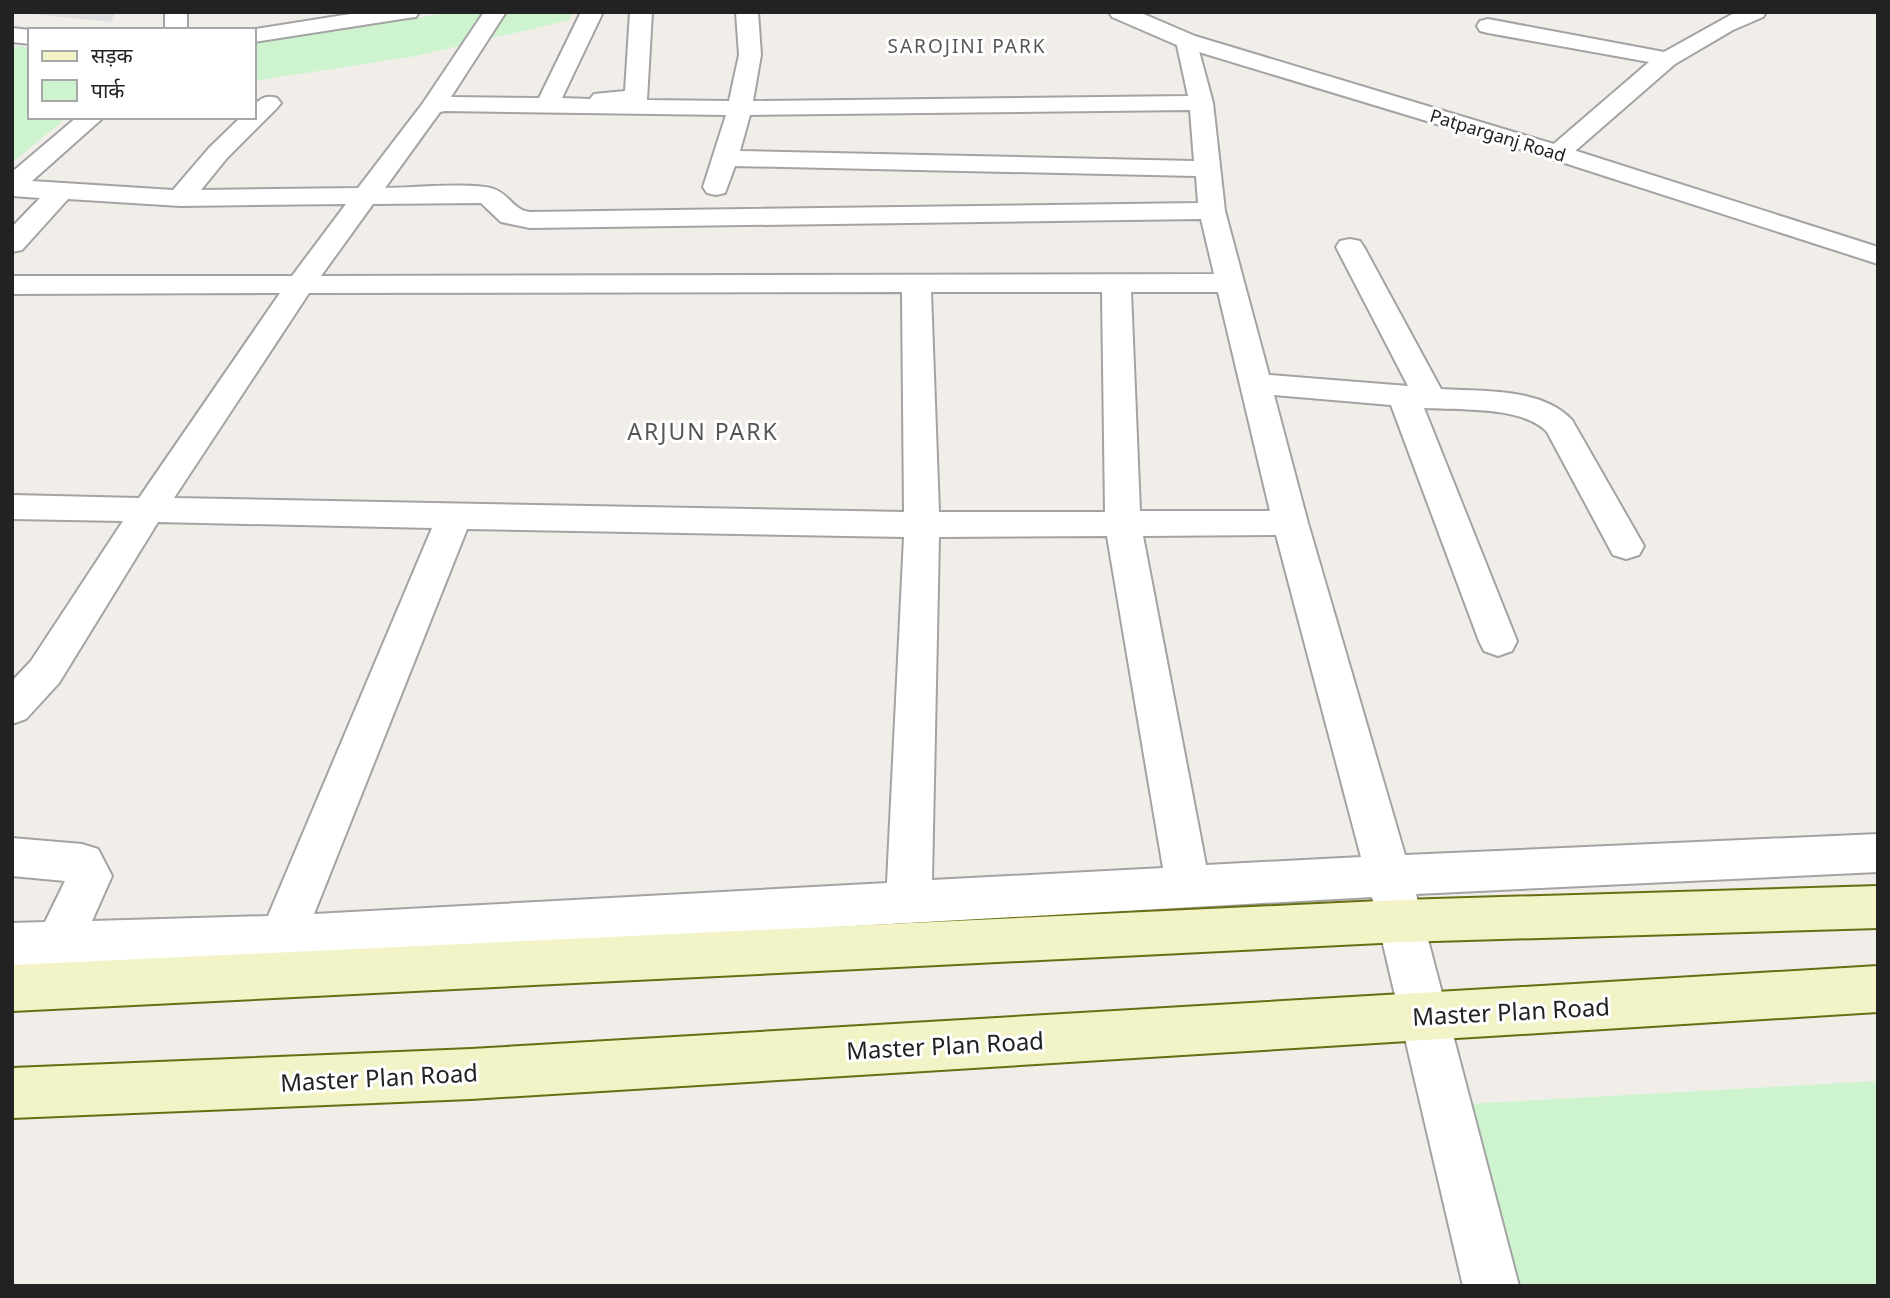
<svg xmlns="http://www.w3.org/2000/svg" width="1890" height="1298" viewBox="0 0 1890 1298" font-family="'Noto Sans','Noto Sans Devanagari',sans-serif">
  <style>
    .residential { fill: #e0dfdf }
    .park { fill: #cef4cf }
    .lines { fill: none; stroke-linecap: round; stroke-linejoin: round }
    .minor-casing { stroke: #a3a3a3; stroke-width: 4 }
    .tertiary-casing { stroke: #a3a3a3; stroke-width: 4 }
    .secondary-casing { stroke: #686f13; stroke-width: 4 }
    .minor { fill: #fff; fill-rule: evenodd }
    .tertiary { fill: #fff; fill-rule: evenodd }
    .secondary { fill: #f2f3c6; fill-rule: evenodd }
    .labels { text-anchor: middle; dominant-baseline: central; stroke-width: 6; stroke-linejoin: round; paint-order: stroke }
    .far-street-label { font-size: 18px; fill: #222; stroke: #fff }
    .far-neighbourhood-label { font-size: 19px; letter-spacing: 2px; fill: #555; stroke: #fff }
    .neighbourhood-label { font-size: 23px; letter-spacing: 2px; fill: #555; stroke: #fff }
    .near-street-label { font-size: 24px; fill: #222; stroke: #fff }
  </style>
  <rect width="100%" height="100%" fill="#f1eeea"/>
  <!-- residential -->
  <polygon class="residential" points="12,12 115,12 111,22"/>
  <!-- park -->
  <g class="park">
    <polygon points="456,12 571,12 570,20 416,56 254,81 254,42"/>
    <polygon points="12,46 30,47 30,117 67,117 12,163"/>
    <polygon points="1878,1081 1878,1286 1492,1286 1448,1105"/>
  </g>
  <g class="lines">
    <defs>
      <g id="minor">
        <rect x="165" y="12" width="22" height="18"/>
        <polygon points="363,12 419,12 416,17 408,18 254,42 254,30 249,30"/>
        <path d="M 484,12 L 506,12 L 451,97 L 539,98 L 581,12 L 603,12 L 562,98 L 590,99 L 594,94 L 625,91 L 630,12 L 652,12 L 647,100 L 729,101 L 739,55 L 736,12 L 758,12 L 761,55 L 753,101 L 1188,96 L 1176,41 L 1179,36 L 1195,36 L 1213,103 L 1225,211 L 1269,375 L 1408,386 L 1336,247 L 1340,241 L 1350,239 L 1360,241 L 1364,247 L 1441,389 C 1482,392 1541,387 1572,420 L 1644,546 L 1639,555 L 1626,559 L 1613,555 L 1547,432 C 1523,406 1459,410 1424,408 L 1517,641 L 1512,651 L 1498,656 L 1484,651 L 1479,641 L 1391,405 L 1274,395 L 1308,523 L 1405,855 L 1878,834 L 1878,872 L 1416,894 L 1519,1286 L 1463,1286 L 1372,897 L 282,958 L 72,964 L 65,980 L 48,986 L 31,980 L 25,965 L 12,965 L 12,923 L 45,922 L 65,881 L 12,876 L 12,838 L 82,844 L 98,849 L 112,876 L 92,921 L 268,916 L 432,528 L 158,522 L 59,683 L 26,719 L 12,724 L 12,681 L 31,661 L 123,521 L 12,519 L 12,495 L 139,498 L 280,293 L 12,294 L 12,276 L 292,276 L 346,204 L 180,206 L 68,199 L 22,250 L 12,252 L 12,227 L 40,198 L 12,196 L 12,172 L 77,117 L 104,117 L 32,181 L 173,190 L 209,148 L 241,117 L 254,117 L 254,105 C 262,97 267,95 277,98 L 281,103 L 277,108 L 227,158 L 201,190 L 358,188 L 423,103 ZM 1190,110 L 1194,161 L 740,151 L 750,115 ZM 445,111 L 726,115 L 703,187 L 707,193 L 716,195 L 725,193 L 735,166 L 1196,176 L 1198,203 L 530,212 C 513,210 510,195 494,189 C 473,182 410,188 385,188 L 440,112 ZM 481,203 L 501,222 L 530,228 L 1201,219 L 1214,274 L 321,276 L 373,204 ZM 902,292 L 904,512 L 174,498 L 309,293 ZM 931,292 L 1102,292 L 1105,512 L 939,512 ZM 1131,292 L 1218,292 L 1270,511 L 1140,511 ZM 467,529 L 904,537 L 887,883 L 314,914 ZM 1276,535 L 1361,857 L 1206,865 L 1143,536 ZM 1107,536 L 1163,868 L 932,880 L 939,537 Z"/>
        <polygon points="1736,12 1766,12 1763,17 1733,30 1675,64 1567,158 1558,161 1549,158 1545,153 1549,148 1649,62 1488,33 1480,31 1477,26 1480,21 1488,19 1664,52"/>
        <polygon points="12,28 30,30 30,44 12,42"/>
      </g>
      <polygon id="tertiary" points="1109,12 1139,12 1195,36 1567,148 1878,247 1878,264 1549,158 1179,46 1112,17"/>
      <g id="secondary">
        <polygon points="1878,886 1878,928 1401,942 12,1011 12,965 1401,900"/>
        <polygon points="1878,966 1878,1012 471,1099 12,1118 12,1068 471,1049"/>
      </g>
    </defs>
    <!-- minor casing -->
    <use href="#minor" class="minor-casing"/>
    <!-- tertiary casing -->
    <use href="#tertiary" class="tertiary-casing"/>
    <!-- secondary casing -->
    <use href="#secondary" class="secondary-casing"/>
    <!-- minor -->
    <use href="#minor" class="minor"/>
    <!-- tertiary -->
    <use href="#tertiary" class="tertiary"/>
    <!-- secondary -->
    <use href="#secondary" class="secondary"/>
  </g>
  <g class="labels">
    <!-- far-street labels -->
    <g class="far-street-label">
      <text transform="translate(1498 135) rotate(17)">Patparganj Road</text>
    </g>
    <!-- far-neighbourhood labels -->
    <g class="far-neighbourhood-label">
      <text x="967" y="46">SAROJINI PARK</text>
    </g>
    <!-- neighbourhood labels -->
    <g class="neighbourhood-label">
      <text x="703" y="431">ARJUN PARK</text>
    </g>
    <!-- near-street labels -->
    <g class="near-street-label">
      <text transform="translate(1511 1011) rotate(-3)">Master Plan Road</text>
      <text transform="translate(945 1045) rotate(-3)">Master Plan Road</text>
      <text transform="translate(379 1077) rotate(-3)">Master Plan Road</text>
    </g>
  </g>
  <!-- border -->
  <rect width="1890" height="1298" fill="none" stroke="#222222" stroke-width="28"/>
  <!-- legend -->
  <rect x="28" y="28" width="228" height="91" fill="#ffffff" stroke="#a7a7a7" stroke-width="2"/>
  <rect x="42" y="51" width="35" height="10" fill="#f2f3c6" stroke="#a7a7a7" stroke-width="2"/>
  <text x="91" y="63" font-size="21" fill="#222222">सड़क</text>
  <rect x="42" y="80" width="35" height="21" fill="#cef4cf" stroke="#a7a7a7" stroke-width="2"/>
  <text x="91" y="98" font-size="21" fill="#222222">पार्क</text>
</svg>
